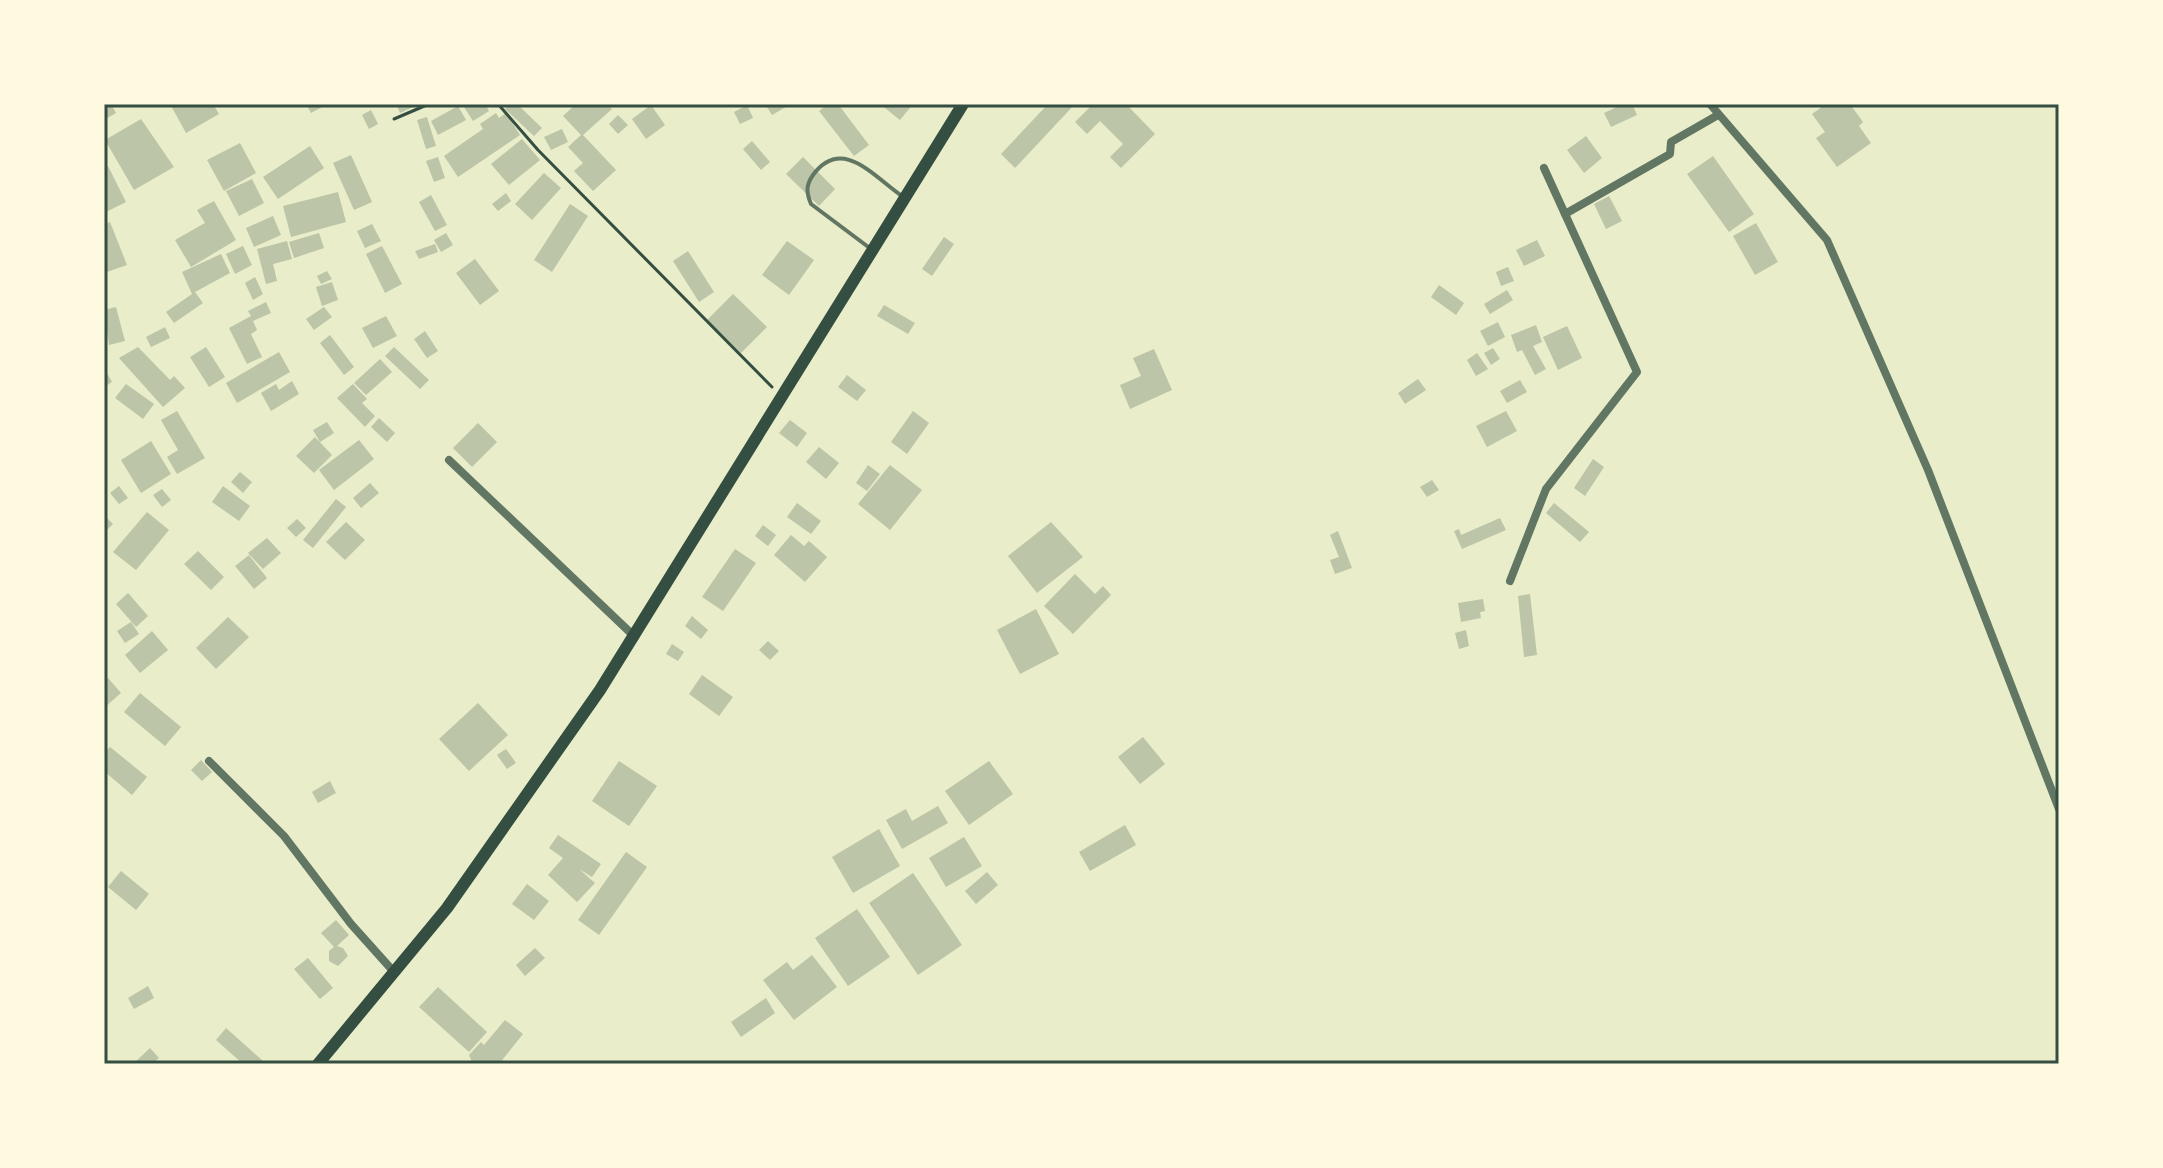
<svg xmlns="http://www.w3.org/2000/svg" width="2163" height="1168" viewBox="0 0 2163 1168" font-family="'Titillium Web',sans-serif">
  <style>
    .building { fill: #bcc5a7 }
    .lines { fill: none; stroke-linecap: round; stroke-linejoin: round }
    .path { stroke: #344e41; stroke-width: 3 }
    .service { stroke: #617663; stroke-width: 4 }
    .minor { stroke: #617663; stroke-width: 8 }
    .trunk { stroke: #344e41; stroke-width: 12 }
    .neatline { fill: none; stroke: #344e41; stroke-width: 3 }
  </style>
  <rect width="100%" height="100%" fill="#e9edc9"/>
  <!-- building -->
  <g class="building">
    <polygon points="104,104 111,104 116,113 104,120"/>
    <polygon points="170,104 213,104 219,114 186,133"/>
    <polygon points="306,104 328,104 311,113"/>
    <polygon points="396,104 420,104 400,113"/>
    <polygon points="470,104 485,104 489,111 473,121 464,107"/>
    <polygon points="510,104 517,104 542,128 534,136 505,109"/>
    <polygon points="576,104 607,104 612,109 583,135 616,170 593,191 574,171 583,163 568,147 581,135 563,116"/>
    <polygon points="765,104 791,104 772,115"/>
    <polygon points="828,104 838,104 869,145 854,156 819,111"/>
    <polygon points="880,104 913,104 900,120"/>
    <polygon points="1048,104 1075,104 1015,168 1001,154"/>
    <polygon points="1093,104 1126,104 1155,134 1121,168 1110,157 1123,144 1100,121 1087,134 1075,122"/>
    <polygon points="1623,104 1632,104 1637,115 1611,127 1604,113"/>
    <polygon points="1826,104 1850,104 1863,122 1859,126 1871,143 1837,167 1816,138 1825,132 1812,114"/>
    <polygon points="651,105 665,125 646,139 632,119"/>
    <polygon points="747,105 753,118 740,124 734,112"/>
    <polygon points="458,106 466,120 438,135 431,121"/>
    <polygon points="371,110 378,124 369,129 362,115"/>
    <polygon points="496,113 499,118 506,113 520,135 458,177 444,156 483,129 480,124"/>
    <polygon points="618,115 628,125 618,134 609,124"/>
    <polygon points="427,117 436,146 426,149 417,120"/>
    <polygon points="141,119 174,167 134,190 105,140"/>
    <polygon points="562,129 568,142 551,150 544,137"/>
    <polygon points="1586,136 1602,158 1584,173 1567,150"/>
    <polygon points="522,139 540,160 509,185 491,164"/>
    <polygon points="752,141 770,162 761,170 743,149"/>
    <polygon points="240,143 256,173 224,191 207,160"/>
    <polygon points="310,146 324,168 278,199 263,177"/>
    <polygon points="351,155 372,202 354,210 333,163"/>
    <polygon points="1713,156 1754,214 1729,232 1687,174"/>
    <polygon points="438,157 445,178 434,182 426,161"/>
    <polygon points="803,157 835,189 819,206 786,174"/>
    <polygon points="108,166 126,202 104,213 104,168"/>
    <polygon points="544,173 561,188 532,220 515,204"/>
    <polygon points="252,179 264,203 239,216 226,191"/>
    <polygon points="338,192 346,222 291,237 283,206"/>
    <polygon points="506,193 511,201 498,211 492,204"/>
    <polygon points="431,195 447,225 435,231 419,202"/>
    <polygon points="1609,196 1622,221 1606,229 1594,204"/>
    <polygon points="214,201 236,240 191,267 175,240 205,223 197,210"/>
    <polygon points="570,204 588,216 552,272 534,260"/>
    <polygon points="273,216 281,235 254,247 246,228"/>
    <polygon points="110,222 127,265 104,273 104,225"/>
    <polygon points="1756,223 1778,262 1755,275 1733,236"/>
    <polygon points="372,224 381,241 365,248 357,231"/>
    <polygon points="319,233 324,248 294,258 289,242"/>
    <polygon points="446,233 453,245 441,252 434,240"/>
    <polygon points="944,237 954,244 932,276 922,269"/>
    <polygon points="1537,240 1545,256 1524,266 1516,250"/>
    <polygon points="287,241 292,259 273,264 277,281 266,284 257,249"/>
    <polygon points="787,241 814,260 789,295 762,275"/>
    <polygon points="435,244 438,252 419,259 415,251"/>
    <polygon points="243,246 252,265 235,274 226,254"/>
    <polygon points="382,246 402,284 385,293 366,254"/>
    <polygon points="688,251 714,292 699,302 673,261"/>
    <polygon points="221,254 230,273 195,292 203,303 174,323 166,312 192,294 182,272"/>
    <polygon points="475,259 499,291 480,305 456,273"/>
    <polygon points="1508,267 1514,281 1501,286 1496,272"/>
    <polygon points="327,271 332,279 321,284 317,276"/>
    <polygon points="255,277 263,294 253,300 245,283"/>
    <polygon points="332,282 338,300 322,306 316,287"/>
    <polygon points="1439,285 1464,303 1456,315 1431,297"/>
    <polygon points="1507,290 1513,300 1490,314 1484,304"/>
    <polygon points="733,294 767,327 741,353 707,320"/>
    <polygon points="266,302 271,313 253,321 257,330 251,334 262,357 247,364 229,328 251,316 248,311"/>
    <polygon points="884,305 915,323 908,334 877,316"/>
    <polygon points="116,307 125,341 109,345 104,310"/>
    <polygon points="324,307 332,317 314,330 306,319"/>
    <polygon points="386,316 397,336 373,348 362,328"/>
    <polygon points="1498,322 1505,337 1488,346 1480,331"/>
    <polygon points="1536,325 1542,342 1533,346 1546,369 1535,375 1522,350 1517,352 1511,335"/>
    <polygon points="1567,326 1582,358 1558,370 1543,337"/>
    <polygon points="165,327 170,338 151,347 146,337"/>
    <polygon points="425,331 438,351 427,358 414,339"/>
    <polygon points="330,335 354,367 344,375 320,343"/>
    <polygon points="138,347 170,380 174,376 185,388 163,407 119,358"/>
    <polygon points="206,347 225,377 209,387 190,357"/>
    <polygon points="394,347 429,380 420,389 385,356"/>
    <polygon points="1493,348 1500,359 1491,365 1484,353"/>
    <polygon points="1154,349 1172,390 1130,409 1120,385 1141,376 1133,358"/>
    <polygon points="279,352 290,372 237,403 226,383"/>
    <polygon points="1477,353 1488,369 1476,376 1467,360"/>
    <polygon points="380,359 392,372 366,395 354,383"/>
    <polygon points="104,368 112,382 104,387"/>
    <polygon points="847,375 866,390 857,401 838,387"/>
    <polygon points="1418,379 1426,390 1405,404 1398,393"/>
    <polygon points="1520,380 1527,392 1507,403 1500,391"/>
    <polygon points="292,381 299,394 271,411 261,393 276,384 279,390"/>
    <polygon points="126,384 154,404 143,419 115,398"/>
    <polygon points="353,384 367,399 362,403 375,416 365,427 337,398"/>
    <polygon points="177,411 205,458 177,474 167,457 178,450 161,420"/>
    <polygon points="913,411 929,423 907,454 891,442"/>
    <polygon points="1506,411 1517,431 1487,447 1476,426"/>
    <polygon points="379,418 395,433 387,442 371,427"/>
    <polygon points="790,420 807,433 797,447 779,433"/>
    <polygon points="327,422 334,433 320,442 313,430"/>
    <polygon points="478,423 497,442 472,467 453,448"/>
    <polygon points="315,437 332,455 314,473 296,456"/>
    <polygon points="359,440 374,459 334,490 319,470"/>
    <polygon points="151,441 171,474 141,493 121,460"/>
    <polygon points="819,447 839,463 826,479 806,462"/>
    <polygon points="1593,459 1604,467 1585,496 1574,488"/>
    <polygon points="868,465 880,474 867,491 856,483"/>
    <polygon points="890,465 922,490 890,530 858,504"/>
    <polygon points="240,472 252,482 243,493 231,482"/>
    <polygon points="1432,480 1439,490 1427,497 1420,487"/>
    <polygon points="370,483 379,493 361,508 353,498"/>
    <polygon points="119,486 128,498 119,504 110,493"/>
    <polygon points="223,486 250,506 239,521 212,502"/>
    <polygon points="162,489 171,500 162,507 153,495"/>
    <polygon points="336,499 346,507 313,548 303,540"/>
    <polygon points="797,503 821,521 811,534 787,517"/>
    <polygon points="1554,503 1589,532 1580,542 1546,513"/>
    <polygon points="147,512 169,530 136,570 113,552"/>
    <polygon points="104,515 113,524 104,533"/>
    <polygon points="1500,518 1506,530 1462,549 1454,531 1459,529 1461,535"/>
    <polygon points="297,519 306,528 296,537 287,528"/>
    <polygon points="346,522 365,540 345,560 326,542"/>
    <polygon points="1051,522 1083,557 1037,593 1008,556"/>
    <polygon points="763,525 776,535 768,546 755,536"/>
    <polygon points="1338,531 1352,568 1335,574 1330,560 1339,557 1330,535"/>
    <polygon points="791,535 804,546 809,541 827,557 805,582 774,555"/>
    <polygon points="267,538 281,553 263,569 248,553"/>
    <polygon points="735,549 756,563 723,611 702,597"/>
    <polygon points="198,551 224,577 211,590 184,564"/>
    <polygon points="249,555 267,578 254,589 235,566"/>
    <polygon points="1075,574 1095,594 1103,586 1111,595 1073,634 1044,606"/>
    <polygon points="128,593 148,616 136,627 116,604"/>
    <polygon points="1530,594 1537,655 1524,657 1518,596"/>
    <polygon points="1483,599 1485,611 1480,612 1481,618 1461,622 1458,603"/>
    <polygon points="1036,609 1059,654 1020,674 997,630"/>
    <polygon points="692,616 708,630 701,639 685,626"/>
    <polygon points="228,617 249,637 216,669 196,648"/>
    <polygon points="131,622 139,634 125,643 117,631"/>
    <polygon points="1466,630 1469,646 1459,649 1455,633"/>
    <polygon points="152,631 168,650 140,673 125,655"/>
    <polygon points="768,641 779,651 770,660 759,650"/>
    <polygon points="672,644 684,652 678,661 666,654"/>
    <polygon points="702,675 733,697 719,716 689,694"/>
    <polygon points="108,678 121,693 104,708 104,682"/>
    <polygon points="140,693 181,727 165,746 124,712"/>
    <polygon points="478,703 508,735 469,771 439,739"/>
    <polygon points="1143,737 1165,764 1140,784 1118,757"/>
    <polygon points="110,747 147,777 132,795 104,771 104,753"/>
    <polygon points="506,749 516,763 507,769 497,755"/>
    <polygon points="201,760 212,772 202,781 191,770"/>
    <polygon points="619,761 657,786 629,826 592,801"/>
    <polygon points="989,761 1013,794 969,825 945,791"/>
    <polygon points="330,781 336,793 318,803 312,792"/>
    <polygon points="938,806 948,823 902,849 886,820 906,809 912,821"/>
    <polygon points="1125,825 1136,845 1090,871 1079,852"/>
    <polygon points="879,829 900,866 853,893 832,857"/>
    <polygon points="558,835 601,864 592,877 579,869 595,883 577,902 548,875 563,858 549,848"/>
    <polygon points="964,837 982,866 946,887 929,858"/>
    <polygon points="626,852 647,867 599,935 578,920"/>
    <polygon points="121,871 149,894 136,910 108,887"/>
    <polygon points="987,872 998,885 976,904 965,891"/>
    <polygon points="913,873 962,945 918,975 869,903"/>
    <polygon points="527,884 549,901 534,920 512,904"/>
    <polygon points="857,909 890,957 848,986 815,938"/>
    <polygon points="336,920 349,935 337,946 343,948 348,956 338,966 329,961 329,951 334,947 321,933"/>
    <polygon points="535,948 545,958 525,976 516,965"/>
    <polygon points="812,955 837,987 794,1020 763,980 787,962 793,970"/>
    <polygon points="308,958 333,988 320,999 294,969"/>
    <polygon points="148,986 154,998 134,1009 128,998"/>
    <polygon points="438,987 487,1032 469,1052 419,1007"/>
    <polygon points="766,998 775,1013 741,1037 731,1022"/>
    <polygon points="505,1020 523,1034 499,1064 473,1064 469,1055 481,1042 484,1045"/>
    <polygon points="226,1028 263,1061 260,1064 243,1064 216,1040"/>
    <polygon points="150,1048 159,1058 152,1064 133,1064"/>
  </g>
  <g class="lines">
    <!-- path -->
    <g class="path">
      <polyline points="498,104 538,150 772,387"/>
      <polyline points="394,119 429,104"/>
    </g>
    <!-- service -->
    <path class="service" d="M 871,249 L 811,204 C 806,192 806,185 813,175 C 842,136 873,176 902,196"/>
    <!-- minor -->
    <g class="minor">
      <polyline points="1710,104 1827,240 1928,470 2059,809"/>
      <polyline points="1565,214 1670,154 1671,142 1718,115"/>
      <polyline points="449,460 635,637"/>
      <polyline points="1510,581 1546,489 1637,372 1544,168"/>
      <polyline points="209,761 284,836 351,924 394,972"/>
    </g>
    <!-- trunk -->
    <polyline class="trunk" points="318,1064 447,908 600,690 963,104"/>
  </g>
  <!-- border -->
  <rect width="2163" height="1168" fill="none" stroke="#fefae0" stroke-width="212"/>
  <rect x="106" y="106" width="1951" height="956" class="neatline"/>
</svg>
